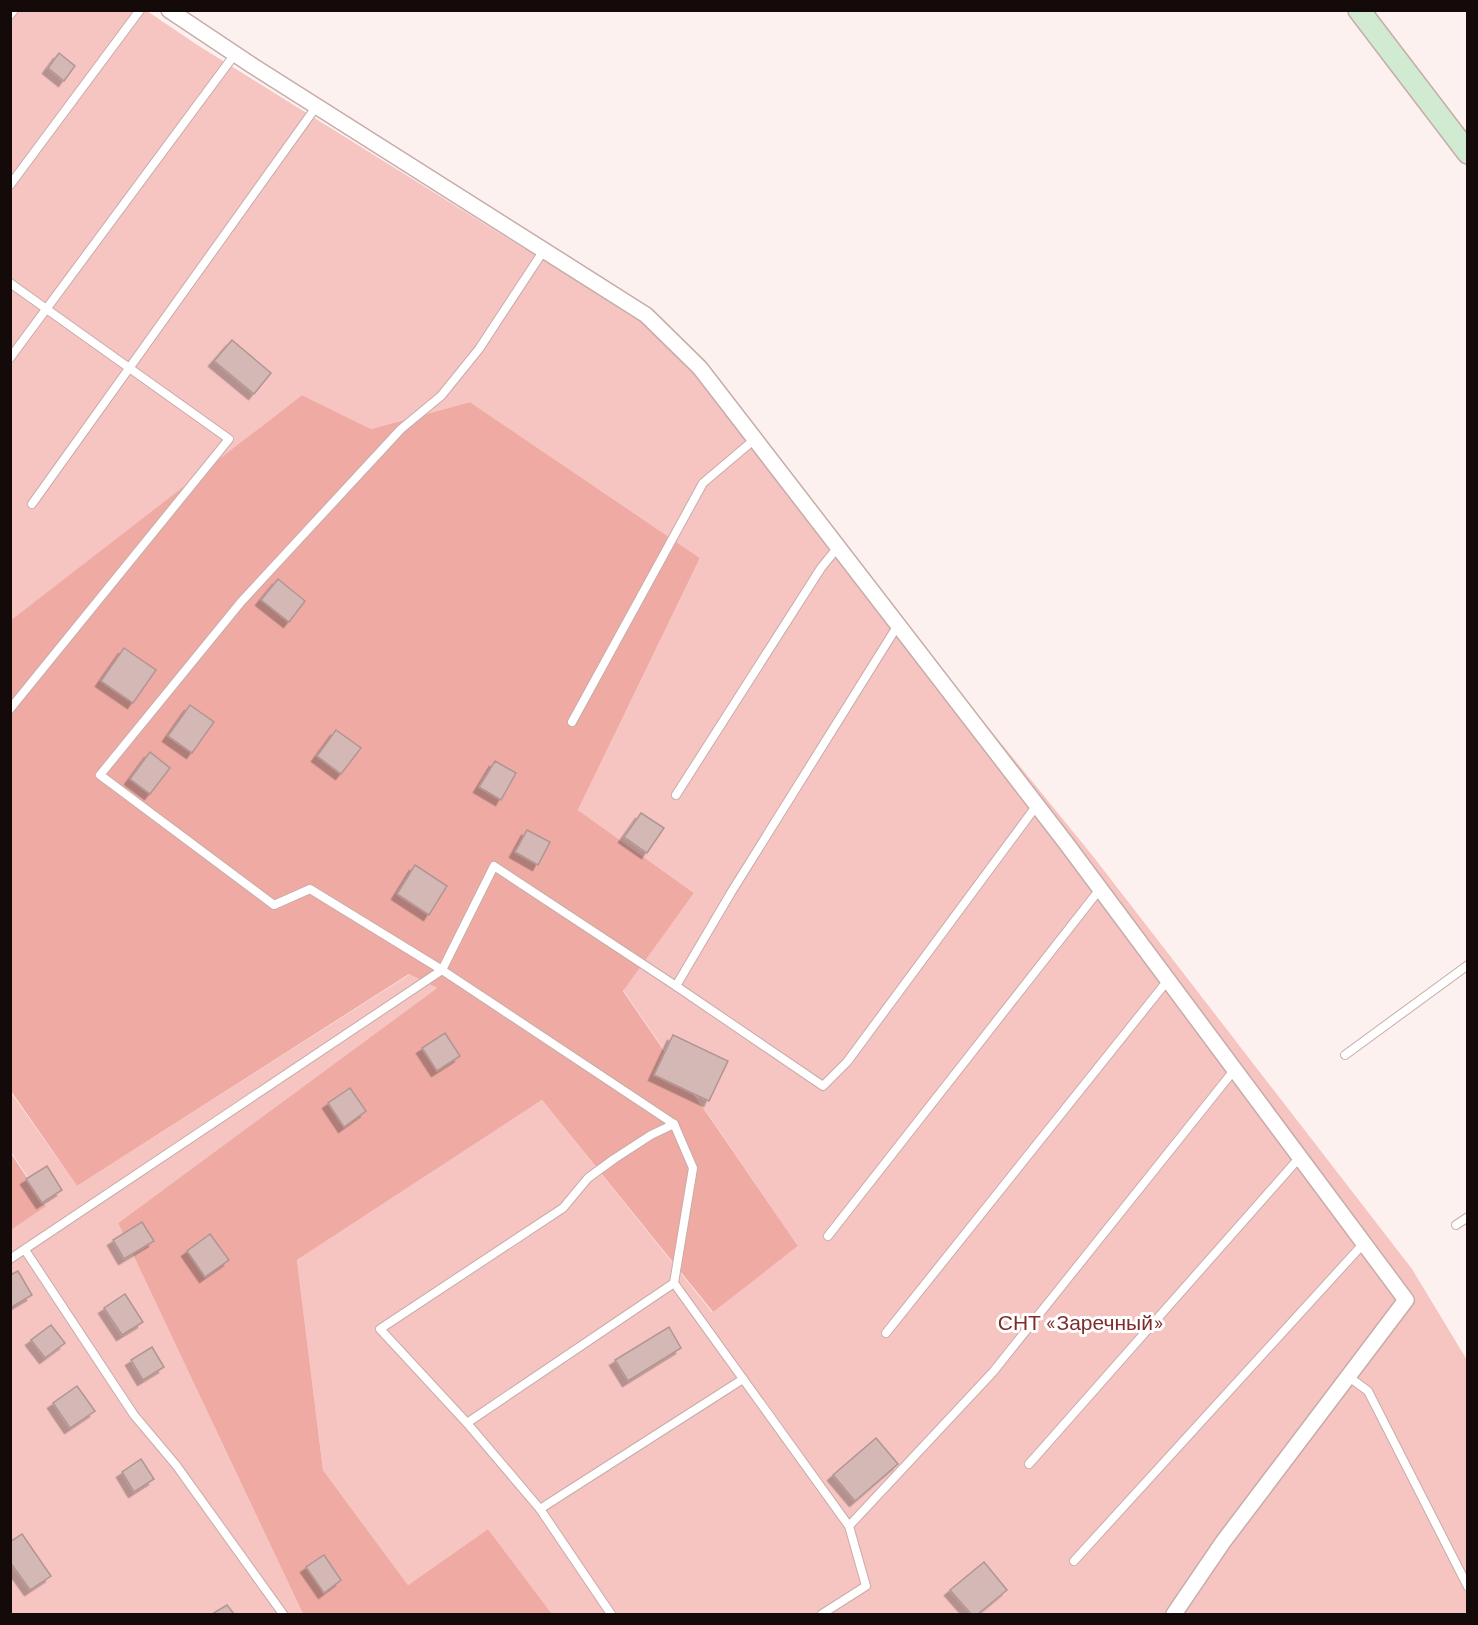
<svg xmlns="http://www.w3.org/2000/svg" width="1478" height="1625" viewBox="0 0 1478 1625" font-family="Barlow,sans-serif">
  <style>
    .green { fill: #f6c5c1 }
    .forest { fill: #efaaa4 }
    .building { fill: #d4b8b5; stroke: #b09592; stroke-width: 1.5; filter: url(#shadow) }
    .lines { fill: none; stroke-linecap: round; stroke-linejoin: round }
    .lane-casing { stroke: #c7aca9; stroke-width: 10 }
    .street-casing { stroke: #c7aca9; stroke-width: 18 }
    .secondary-casing { stroke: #c7aca9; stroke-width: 24 }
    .lane { stroke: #fff; stroke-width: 8 }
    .street { stroke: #fff; stroke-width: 15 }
    .secondary { stroke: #d0ebd2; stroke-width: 21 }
    .labels { text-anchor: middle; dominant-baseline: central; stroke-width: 6; stroke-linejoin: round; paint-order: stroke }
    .park-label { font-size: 21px; fill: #7d2d2b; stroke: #fff }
  </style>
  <defs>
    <filter id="shadow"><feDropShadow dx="-5.5" dy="5.5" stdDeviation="0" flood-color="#0004"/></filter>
  </defs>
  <rect width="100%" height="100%" fill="#fdf1ef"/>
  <!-- green -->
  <g class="green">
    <polygon points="11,11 147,11 199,46 517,244 669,335 1092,855 1412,1269 1467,1360 1467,1614 552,1614 488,1529 408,1585 323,1470 297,1260 542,1100 712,1312 798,1246 623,990 694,893 578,810 700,558 470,402 371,429 302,395 11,621"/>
    <polygon points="410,974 437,988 118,1223 303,1614 11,1614 11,1230 46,1205 11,1152 10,1091 77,1186"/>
  </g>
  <!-- forest -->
  <g class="forest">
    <polygon points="302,395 371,429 470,402 700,558 578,810 694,893 623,991 798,1246 713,1312 542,1100 297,1260 323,1470 408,1585 488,1529 552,1614 303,1614 118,1223 437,988 409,974 77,1186 11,1091 10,621"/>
    <polygon points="10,1152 46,1206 11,1230 10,1230"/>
  </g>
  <!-- building -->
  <g class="building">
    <polygon points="59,53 75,66 64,81 48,68"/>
    <polygon points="232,340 271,373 254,394 214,361"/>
    <polygon points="278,579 305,601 289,622 261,600"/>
    <polygon points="124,648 156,670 133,703 101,681"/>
    <polygon points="190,705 214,722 192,753 168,736"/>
    <polygon points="336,730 361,748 341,774 317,756"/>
    <polygon points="150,752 170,768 150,794 130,779"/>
    <polygon points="495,761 516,773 501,800 479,787"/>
    <polygon points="641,813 664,828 647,853 624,837"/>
    <polygon points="527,830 550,842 538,865 515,852"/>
    <polygon points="415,865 447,886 429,915 397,894"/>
    <polygon points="445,1033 460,1056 437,1071 422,1048"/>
    <polygon points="673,1035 728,1061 709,1101 654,1075"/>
    <polygon points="350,1088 366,1111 344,1127 328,1103"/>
    <polygon points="47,1166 62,1190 42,1203 26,1179"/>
    <polygon points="142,1222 154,1241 124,1259 113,1240"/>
    <polygon points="210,1234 229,1260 205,1277 187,1251"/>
    <polygon points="18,1271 32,1295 10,1308 10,1275"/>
    <polygon points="125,1294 143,1322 122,1335 104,1308"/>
    <polygon points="51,1325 65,1343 45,1358 31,1340"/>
    <polygon points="669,1327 681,1348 628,1381 615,1360"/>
    <polygon points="152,1347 164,1367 143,1380 131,1360"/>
    <polygon points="77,1386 95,1411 70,1428 53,1403"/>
    <polygon points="876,1438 898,1464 855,1501 833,1475"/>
    <polygon points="141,1459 154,1479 134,1492 122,1472"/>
    <polygon points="22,1534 51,1576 30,1590 10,1562 10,1542"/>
    <polygon points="324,1555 341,1580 324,1593 306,1567"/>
    <polygon points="984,1562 1007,1590 978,1614 971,1614 950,1590"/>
    <polygon points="227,1605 234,1614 212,1614"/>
  </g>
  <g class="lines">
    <defs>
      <g id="lane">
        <polyline points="10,15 14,10"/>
        <polyline points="10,185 140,10"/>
        <polyline points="544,250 479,349 441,396 401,429 241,602 100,775 274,905 310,889 442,970 674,1124 651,1135 614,1159 588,1178 563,1208 380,1329 467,1423 674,1283 849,1526 866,1586 822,1614"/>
        <polyline points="10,283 229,439 10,709"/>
        <polyline points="10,358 235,54"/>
        <polyline points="32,504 316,107"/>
        <polyline points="572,722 703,483 755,439"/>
        <polyline points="676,795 821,568 838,547"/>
        <polyline points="676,986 823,1086 847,1062 1037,805"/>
        <polyline points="1345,1055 1468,965"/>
        <polyline points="1456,1225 1468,1217"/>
        <polyline points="828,1236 1100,889"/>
        <polyline points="25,1250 134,1415 176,1465 283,1614"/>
        <polyline points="10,1259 442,970 494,866 676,986 732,891 898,625"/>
        <polyline points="674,1283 693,1168 674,1124"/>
        <polyline points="886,1333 1168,980"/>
        <polyline points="1349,1377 1368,1391 1468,1587"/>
        <polyline points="467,1423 540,1509"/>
        <polyline points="1029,1464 1300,1157"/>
        <polyline points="849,1526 993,1372 1235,1069"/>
        <polyline points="1074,1561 1364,1243"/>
        <polyline points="611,1614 540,1509 743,1379"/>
      </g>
      <polyline id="street" points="169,10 253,66 646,315 700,368 1066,843 1406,1300 1223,1542 1174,1614"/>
      <polyline id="secondary" points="1359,10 1468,153"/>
    </defs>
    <!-- lane casing -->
    <use href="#lane" class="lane-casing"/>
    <!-- street casing -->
    <use href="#street" class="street-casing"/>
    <!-- secondary casing -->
    <use href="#secondary" class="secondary-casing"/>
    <!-- lane -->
    <use href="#lane" class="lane"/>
    <!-- street -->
    <use href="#street" class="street"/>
    <!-- secondary -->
    <use href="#secondary" class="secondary"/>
  </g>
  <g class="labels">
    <!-- park labels -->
    <g class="park-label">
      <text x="1081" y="1321">СНТ «Заречный»</text>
    </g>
  </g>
  <!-- border -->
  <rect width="1478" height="1625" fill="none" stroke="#140a0a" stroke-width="24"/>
</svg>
